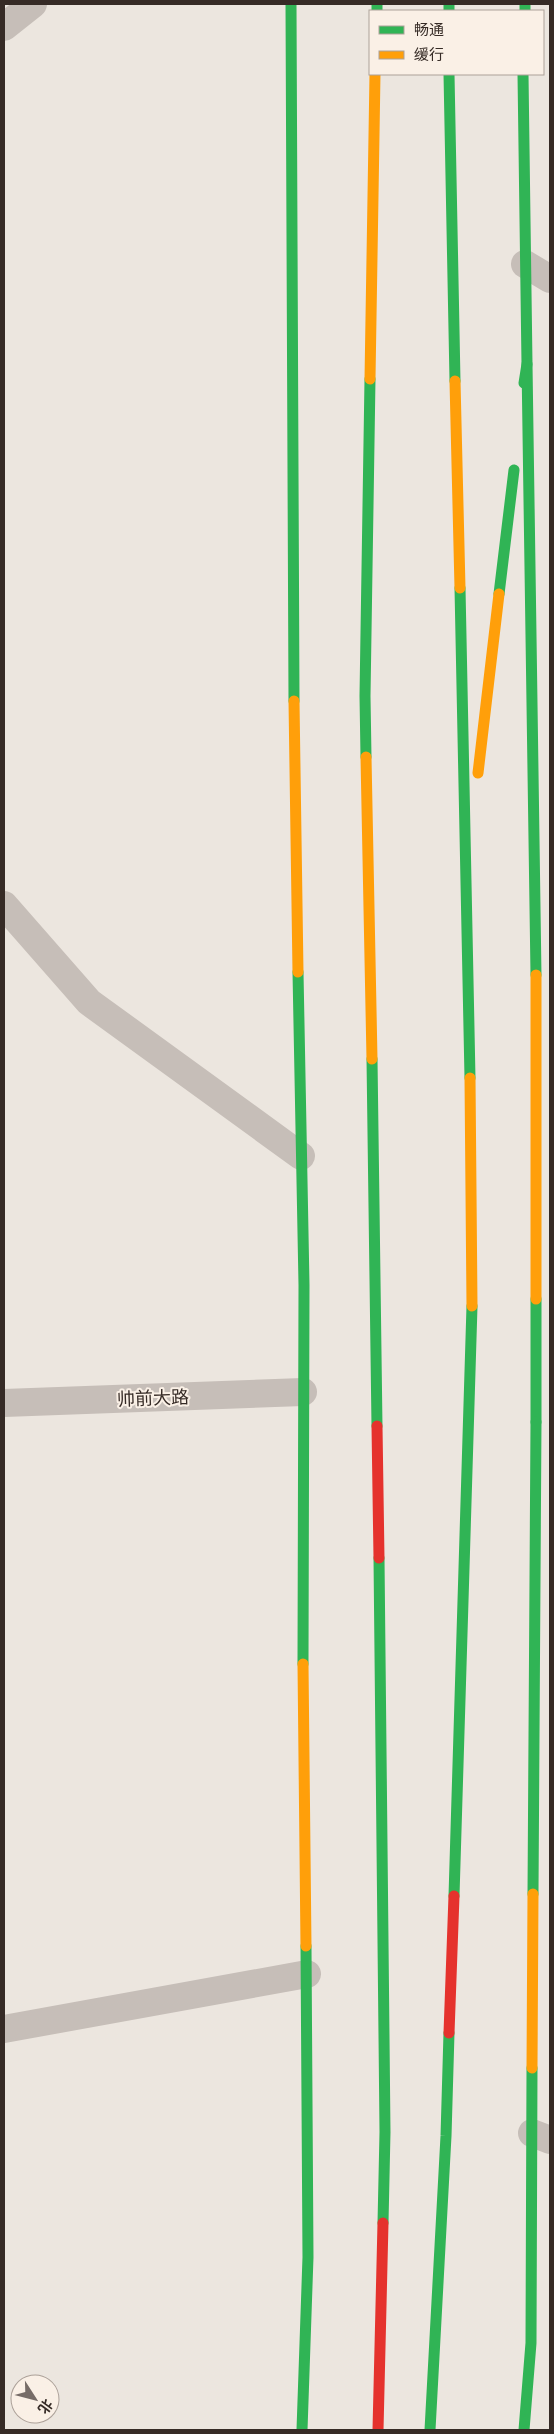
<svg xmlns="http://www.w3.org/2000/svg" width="554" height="2434" viewBox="0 0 554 2434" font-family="'IBM Plex Sans','Noto Sans SC',sans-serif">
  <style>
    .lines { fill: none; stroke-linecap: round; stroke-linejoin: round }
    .street { stroke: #c6beb8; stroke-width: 28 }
    .fast { stroke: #30b455; stroke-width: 11 }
    .slow { stroke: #ff9f0a; stroke-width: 11 }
    .jam { stroke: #e5322d; stroke-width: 11 }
    .labels { text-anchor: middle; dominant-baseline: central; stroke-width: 4; stroke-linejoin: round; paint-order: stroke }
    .street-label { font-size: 18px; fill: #362b26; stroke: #faf0e6 }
  </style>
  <rect width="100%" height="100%" fill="#ece6df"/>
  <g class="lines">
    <!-- street -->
    <g class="street">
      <polyline points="4,27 33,4"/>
      <polyline points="525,264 550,279"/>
      <polyline points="4,905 89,1002 301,1156"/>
      <polyline points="4,1403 303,1392"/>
      <polyline points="4,2029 307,1974"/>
      <polyline points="532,2133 550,2140"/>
    </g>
    <!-- fast -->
    <g class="fast">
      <polyline points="291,4 294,701"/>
      <polyline points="377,4 377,11"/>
      <polyline points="449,4 449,11"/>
      <polyline points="525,4 525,11"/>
      <polyline points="449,74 455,381"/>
      <polyline points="523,74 527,364 524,383"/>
      <polyline points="527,364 536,975"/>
      <polyline points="460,588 470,1078"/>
      <polyline points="499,594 514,470"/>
      <polyline points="366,757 365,696 370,379"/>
      <polyline points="298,972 304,1285 303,1664"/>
      <polyline points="372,1059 377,1426"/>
      <polyline points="536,1299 536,1422"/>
      <polyline points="379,1558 385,2132 383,2223"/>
      <polyline points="533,1894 536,1422"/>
      <polyline points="454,1896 472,1306"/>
      <polyline points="302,2430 308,2257 306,1946"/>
      <polyline points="430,2430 446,2136 449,2033"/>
      <polyline points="524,2430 531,2343 532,2068"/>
    </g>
    <!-- slow -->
    <g class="slow">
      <polyline points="370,379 375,74"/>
      <polyline points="455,381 460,588"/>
      <polyline points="294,701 298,972"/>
      <polyline points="366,757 372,1059"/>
      <polyline points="478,773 499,594"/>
      <polyline points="536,975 536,1299"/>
      <polyline points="470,1078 472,1306"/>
      <polyline points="303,1664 306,1946"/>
      <polyline points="532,2068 533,1894"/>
    </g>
    <!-- jam -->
    <g class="jam">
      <polyline points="377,1426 379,1558"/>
      <polyline points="449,2033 454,1896"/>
      <polyline points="378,2430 383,2223"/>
    </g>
  </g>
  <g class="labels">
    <!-- street labels -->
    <g class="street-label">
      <text transform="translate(153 1398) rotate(-2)">帅前大路</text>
    </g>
  </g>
  <!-- border -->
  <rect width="554" height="2434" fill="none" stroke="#362b26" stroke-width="10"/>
  <!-- legend -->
  <rect x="369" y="10" width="175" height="65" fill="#faf0e6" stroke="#aca199"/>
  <rect x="379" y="26" width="25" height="8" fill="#30b455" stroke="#aca199"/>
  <text x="414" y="35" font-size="15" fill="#362b26">畅通</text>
  <rect x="379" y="51" width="25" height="8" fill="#ff9f0a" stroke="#aca199"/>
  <text x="414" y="60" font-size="15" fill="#362b26">缓行</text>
  <!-- north arrow -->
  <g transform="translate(35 2399) rotate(126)"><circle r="24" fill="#faf0e6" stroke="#aca199"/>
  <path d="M0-4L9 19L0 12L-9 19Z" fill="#766c67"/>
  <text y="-8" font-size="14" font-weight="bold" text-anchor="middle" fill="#362b26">北</text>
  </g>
</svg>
